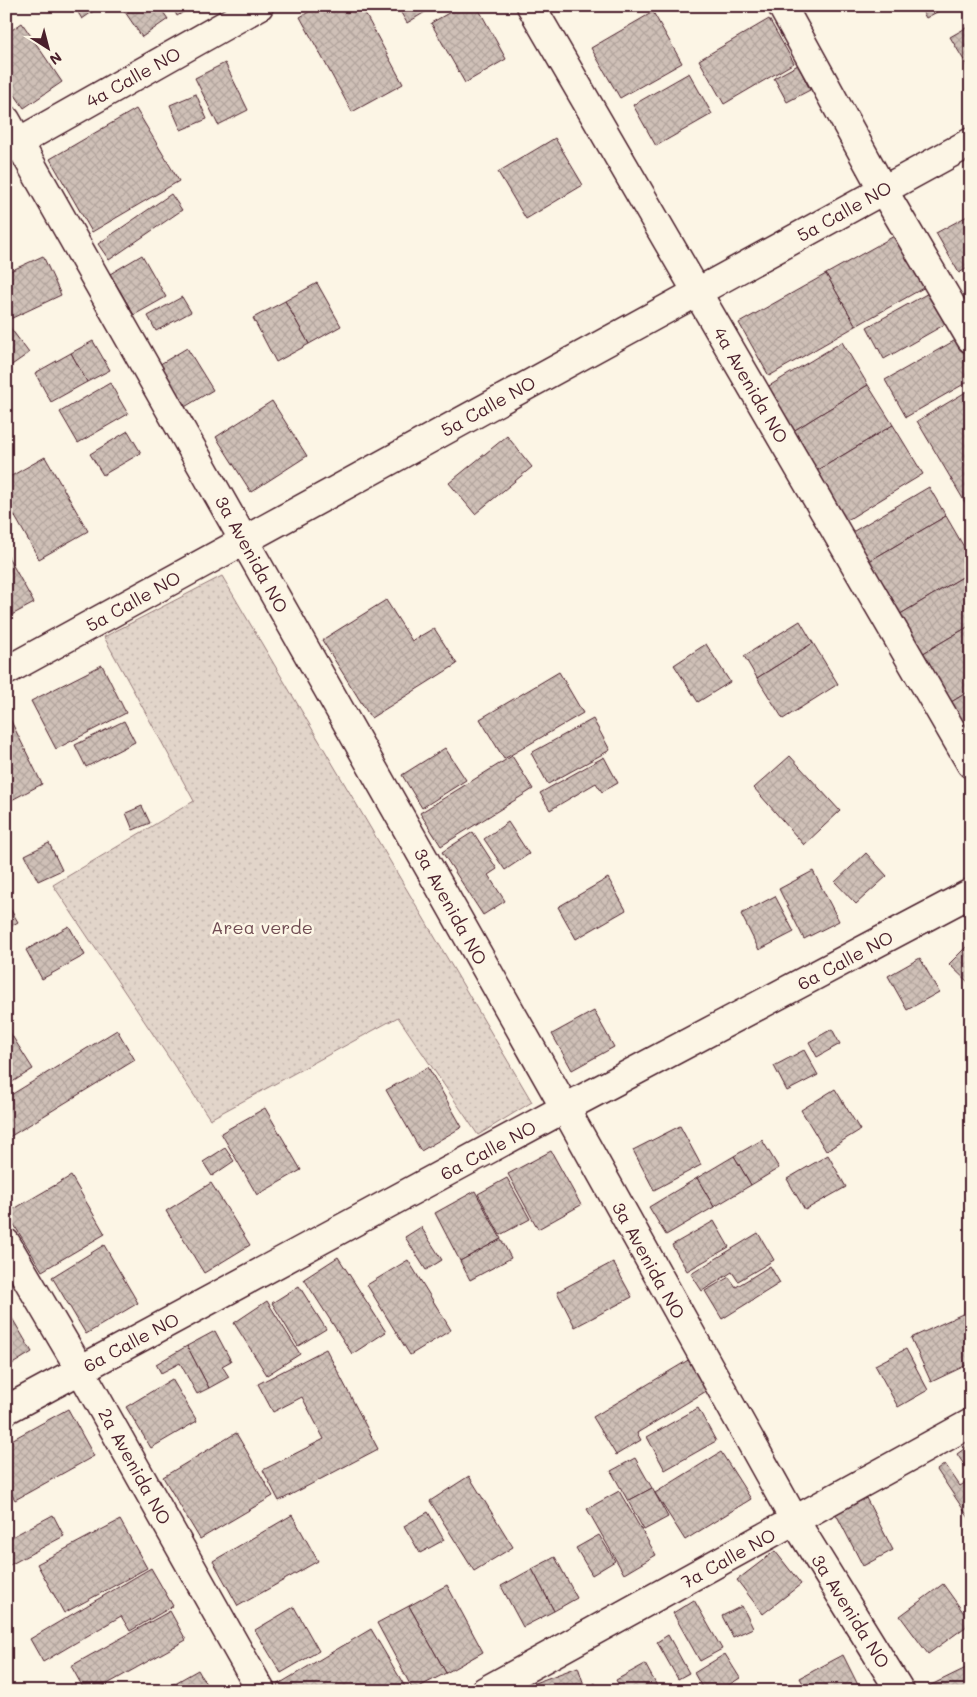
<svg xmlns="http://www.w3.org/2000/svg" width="977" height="1697" viewBox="0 0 977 1697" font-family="Mali,sans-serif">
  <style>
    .park { fill: url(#park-dots); stroke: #967a7a }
    .building { fill: url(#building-cross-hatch); stroke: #4a1f2b }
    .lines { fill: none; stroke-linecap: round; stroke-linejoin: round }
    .minor-casing { stroke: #4a1f2b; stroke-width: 31 }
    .minor { stroke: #fcf5e5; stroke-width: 28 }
    .labels { text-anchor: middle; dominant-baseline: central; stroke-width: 5; stroke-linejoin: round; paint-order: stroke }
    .street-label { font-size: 18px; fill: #4a1f2b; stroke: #fcf5e5 }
    .park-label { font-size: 18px; fill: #704c53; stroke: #fcf5e5 }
  </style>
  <defs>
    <pattern id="park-dots" width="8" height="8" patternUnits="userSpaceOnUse" patternTransform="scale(1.25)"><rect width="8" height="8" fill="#e2d5ca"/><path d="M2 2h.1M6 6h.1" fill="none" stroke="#c3b6ae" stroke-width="1.8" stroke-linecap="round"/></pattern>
    <pattern id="building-cross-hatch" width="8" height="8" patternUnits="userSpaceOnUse" patternTransform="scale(1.25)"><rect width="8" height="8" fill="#cfc0b7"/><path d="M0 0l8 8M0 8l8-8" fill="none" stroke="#b3a59e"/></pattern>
  </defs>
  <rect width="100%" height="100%" fill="#fcf5e5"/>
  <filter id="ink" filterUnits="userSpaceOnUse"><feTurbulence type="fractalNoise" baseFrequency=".02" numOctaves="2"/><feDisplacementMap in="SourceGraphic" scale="10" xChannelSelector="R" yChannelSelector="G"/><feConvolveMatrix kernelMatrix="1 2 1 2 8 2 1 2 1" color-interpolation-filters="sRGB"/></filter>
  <g filter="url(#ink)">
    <!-- park -->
    <polygon class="park" points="222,576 532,1102 478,1135 398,1017 210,1119 53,885 194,801 104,637"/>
    <!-- building -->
    <g class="building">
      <polygon points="74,6 101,6 82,19"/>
      <polygon points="121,6 159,6 168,19 142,37"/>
      <polygon points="172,6 193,6 177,16"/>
      <polygon points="319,6 361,6 403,84 352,112 300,17"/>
      <polygon points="397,6 435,6 407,23"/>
      <polygon points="461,6 477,6 506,59 465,83 431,23"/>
      <polygon points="919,6 948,6 926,18"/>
      <polygon points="653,12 682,63 620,98 591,48"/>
      <polygon points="769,19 794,63 724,104 699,60"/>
      <polygon points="22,23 62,82 24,108 6,82 6,34"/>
      <polygon points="971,25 971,72 950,37"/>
      <polygon points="225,63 248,110 218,125 195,78"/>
      <polygon points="798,65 810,90 787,102 774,78"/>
      <polygon points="689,73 712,114 656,146 633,105"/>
      <polygon points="196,94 207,119 181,130 170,105"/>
      <polygon points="136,109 179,181 92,232 50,159"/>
      <polygon points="555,138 583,185 526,219 498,172"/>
      <polygon points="171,194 182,210 109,260 98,244"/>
      <polygon points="971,214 971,266 959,273 936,233"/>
      <polygon points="896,235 925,287 856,326 826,274"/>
      <polygon points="142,255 166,297 134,315 110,274"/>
      <polygon points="43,256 61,295 8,320 6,317 6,273"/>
      <polygon points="826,274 856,326 769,376 739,323"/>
      <polygon points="317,283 341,326 309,344 285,301"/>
      <polygon points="932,291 949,322 884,359 867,327"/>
      <polygon points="182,297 191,312 156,331 148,316"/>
      <polygon points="285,301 309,344 276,362 253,318"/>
      <polygon points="6,322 29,353 6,369"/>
      <polygon points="961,337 971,353 971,380 906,417 885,380"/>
      <polygon points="93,341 110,370 87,382 71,353"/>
      <polygon points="842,342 868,385 790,433 764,389"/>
      <polygon points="187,348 213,390 183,408 157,366"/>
      <polygon points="71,353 87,382 51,402 35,373"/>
      <polygon points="110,383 128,414 78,443 60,412"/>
      <polygon points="868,385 893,425 815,472 790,433"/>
      <polygon points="971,389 971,508 969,509 917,421"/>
      <polygon points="272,401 307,456 251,492 216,437"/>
      <polygon points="893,425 923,474 844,522 815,472"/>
      <polygon points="128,431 141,453 103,475 90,454"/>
      <polygon points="507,436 532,467 475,514 449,483"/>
      <polygon points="45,457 88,531 39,559 13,513 6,517 6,479"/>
      <polygon points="929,487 946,516 866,563 849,534"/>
      <polygon points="946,516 971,559 971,572 897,616 866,563"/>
      <polygon points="6,553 34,603 6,618"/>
      <polygon points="971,572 971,625 920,655 897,616"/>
      <polygon points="386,600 412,641 434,628 457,664 371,718 322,640"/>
      <polygon points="800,621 813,643 757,678 744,656"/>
      <polygon points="971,625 971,690 948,704 920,655"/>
      <polygon points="813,643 838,684 783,719 757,678"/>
      <polygon points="706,644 730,682 698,702 674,665"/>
      <polygon points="102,665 126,713 56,749 31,701"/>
      <polygon points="559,672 583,713 504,759 480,719"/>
      <polygon points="971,690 971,741 948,704"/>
      <polygon points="8,715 42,784 6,803 6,716"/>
      <polygon points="593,719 610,750 548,784 531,753"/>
      <polygon points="124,721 135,742 86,767 75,745"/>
      <polygon points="445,748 466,780 422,808 402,775"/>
      <polygon points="512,756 533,789 441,846 420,813"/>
      <polygon points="790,756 840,811 804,845 754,788"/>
      <polygon points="604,757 618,783 602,792 596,783 550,810 540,793"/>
      <polygon points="142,806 150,823 133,830 126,813"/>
      <polygon points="508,822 529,854 505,870 484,839"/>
      <polygon points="473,832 497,869 488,875 505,901 483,915 442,852"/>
      <polygon points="49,843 62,870 38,881 25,855"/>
      <polygon points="866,853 887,876 856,904 835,882"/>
      <polygon points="813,871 839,921 804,939 779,889"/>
      <polygon points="608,878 626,910 576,939 558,907"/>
      <polygon points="775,896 794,932 759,950 741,914"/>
      <polygon points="6,902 18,922 6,929"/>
      <polygon points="69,926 85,955 42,979 26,950"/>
      <polygon points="971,942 971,985 949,964"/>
      <polygon points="920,958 939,992 907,1010 888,976"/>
      <polygon points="594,1011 614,1047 572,1070 552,1034"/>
      <polygon points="832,1029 840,1044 817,1057 809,1042"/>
      <polygon points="117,1030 135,1060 6,1139 6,1098"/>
      <polygon points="9,1031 33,1069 6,1086 6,1033"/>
      <polygon points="804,1050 818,1075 787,1091 774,1066"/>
      <polygon points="971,1050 971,1065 964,1060"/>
      <polygon points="428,1067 462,1127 421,1151 386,1090"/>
      <polygon points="835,1089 860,1130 826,1151 801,1110"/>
      <polygon points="265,1108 301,1170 257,1195 221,1133"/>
      <polygon points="680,1126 701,1165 654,1190 633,1150"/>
      <polygon points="762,1140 779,1168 751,1185 734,1156"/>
      <polygon points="225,1148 234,1161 212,1176 203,1162"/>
      <polygon points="551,1151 581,1205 538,1229 508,1174"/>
      <polygon points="828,1155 846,1187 805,1210 787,1179"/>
      <polygon points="734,1156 751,1185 714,1207 697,1178"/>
      <polygon points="71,1176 105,1234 42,1271 7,1213"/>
      <polygon points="507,1178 530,1219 500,1235 478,1194"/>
      <polygon points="697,1178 714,1207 666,1235 649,1207"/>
      <polygon points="211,1183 250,1245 204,1273 166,1211"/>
      <polygon points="475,1191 501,1239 460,1261 435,1213"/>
      <polygon points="714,1221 729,1247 687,1271 672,1245"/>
      <polygon points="421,1227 442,1260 426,1270 405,1237"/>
      <polygon points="758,1233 774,1260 738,1281 732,1272 702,1291 691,1274"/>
      <polygon points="501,1239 511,1258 470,1280 460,1261"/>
      <polygon points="104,1245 138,1303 86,1334 52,1277"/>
      <polygon points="338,1257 386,1332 352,1354 304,1279"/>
      <polygon points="408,1260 451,1330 410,1355 367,1285"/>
      <polygon points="613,1262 632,1297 575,1327 557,1292"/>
      <polygon points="770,1266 780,1283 722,1319 705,1291 729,1277 736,1287"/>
      <polygon points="299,1286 326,1329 298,1346 272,1303"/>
      <polygon points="267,1301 300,1354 267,1375 234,1323"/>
      <polygon points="971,1310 971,1363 931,1382 911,1338"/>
      <polygon points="9,1313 32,1352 6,1368 6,1314"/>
      <polygon points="215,1331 231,1361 222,1366 229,1377 209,1388 187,1346"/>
      <polygon points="187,1346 209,1388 197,1394 180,1363 161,1373 156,1364"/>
      <polygon points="326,1349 378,1449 279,1501 263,1470 324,1439 302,1397 273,1412 258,1384"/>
      <polygon points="906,1349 928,1390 898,1407 875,1365"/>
      <polygon points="690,1359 708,1390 637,1433 641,1440 616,1455 593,1417"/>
      <polygon points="172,1379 197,1421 151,1448 126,1407"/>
      <polygon points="698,1408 716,1441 665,1470 647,1437"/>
      <polygon points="68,1409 94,1456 15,1500 6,1484 6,1443"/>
      <polygon points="236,1433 273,1496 200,1539 163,1477"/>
      <polygon points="971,1444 971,1475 957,1454"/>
      <polygon points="721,1452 751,1499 685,1540 655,1493"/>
      <polygon points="635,1458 652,1488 628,1501 611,1471"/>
      <polygon points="945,1464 960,1486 971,1479 971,1521 937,1470"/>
      <polygon points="469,1476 513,1547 474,1571 430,1501"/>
      <polygon points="652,1488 668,1517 644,1530 628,1501"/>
      <polygon points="619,1491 656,1555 624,1574 587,1509"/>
      <polygon points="866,1498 893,1550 863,1566 836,1514"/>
      <polygon points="428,1512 444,1540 420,1553 404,1526"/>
      <polygon points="53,1515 64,1536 6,1567 6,1540"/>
      <polygon points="292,1515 318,1561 238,1606 213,1561"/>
      <polygon points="120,1520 147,1568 64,1613 37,1564"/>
      <polygon points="599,1535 615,1561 592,1575 576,1548"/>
      <polygon points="775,1551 801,1584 763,1614 737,1580"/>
      <polygon points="555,1557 577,1598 554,1611 532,1569"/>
      <polygon points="151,1568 173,1606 130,1631 121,1616 43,1662 30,1639"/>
      <polygon points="532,1569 554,1611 523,1627 501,1586"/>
      <polygon points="943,1584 971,1623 928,1654 900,1616"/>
      <polygon points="447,1585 483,1652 446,1673 409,1606"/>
      <polygon points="694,1600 722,1649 700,1661 673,1613"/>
      <polygon points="409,1606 446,1673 413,1690 377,1623"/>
      <polygon points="742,1606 753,1628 733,1637 722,1616"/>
      <polygon points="294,1607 319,1651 281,1673 255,1630"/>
      <polygon points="170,1611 186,1640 95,1691 85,1691 71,1666"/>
      <polygon points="371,1629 407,1690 280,1691 277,1685"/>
      <polygon points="668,1635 689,1673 678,1679 657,1642"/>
      <polygon points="725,1654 740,1678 719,1691 704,1691 694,1673"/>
      <polygon points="843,1655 858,1685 847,1691 807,1691 800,1678"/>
      <polygon points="645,1664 657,1686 648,1691 622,1691 616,1680"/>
      <polygon points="578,1667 584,1685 567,1691 531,1691 529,1685"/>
      <polygon points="968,1667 971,1673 971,1691 931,1691 929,1686"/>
      <polygon points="198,1670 210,1691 161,1691"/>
      <polygon points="595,1683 600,1691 584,1691"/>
    </g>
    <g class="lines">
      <defs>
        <g id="minor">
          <polyline points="531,6 971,764"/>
          <polyline points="782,6 883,190 971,339"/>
          <polyline points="6,120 565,1108 795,1521 900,1691"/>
          <polyline points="6,149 259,6"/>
          <polyline points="6,671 971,142"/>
          <polyline points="6,1243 80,1369 261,1691"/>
          <polyline points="6,1410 565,1108 971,893"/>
          <polyline points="485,1691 971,1423"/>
        </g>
      </defs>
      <!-- minor casing -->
      <use href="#minor" class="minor-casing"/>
      <!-- minor -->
      <use href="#minor" class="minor"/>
    </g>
  </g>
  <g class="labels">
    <!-- street labels -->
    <g class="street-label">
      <text transform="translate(133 77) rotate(-29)">4a Calle NO</text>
      <text transform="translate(844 211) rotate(-29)">5a Calle NO</text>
      <text transform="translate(751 385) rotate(60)">4a Avenida NO</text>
      <text transform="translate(488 406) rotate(-29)">5a Calle NO</text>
      <text transform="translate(252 554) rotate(61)">3a Avenida NO</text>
      <text transform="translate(133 601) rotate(-29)">5a Calle NO</text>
      <text transform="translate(451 906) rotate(61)">3a Avenida NO</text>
      <text transform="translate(845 960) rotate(-28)">6a Calle NO</text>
      <text transform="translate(488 1150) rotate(-28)">6a Calle NO</text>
      <text transform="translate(649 1260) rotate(61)">3a Avenida NO</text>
      <text transform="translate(131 1342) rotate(-28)">6a Calle NO</text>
      <text transform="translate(135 1466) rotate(61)">2a Avenida NO</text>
      <text transform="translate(728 1558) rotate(-29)">7a Calle NO</text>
      <text transform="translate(851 1611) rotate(58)">3a Avenida NO</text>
    </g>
    <!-- park labels -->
    <g class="park-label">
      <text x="262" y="927">Area verde</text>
    </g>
  </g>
  <!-- margin -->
  <rect width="977" height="1697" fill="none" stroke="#fcf5e5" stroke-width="25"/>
  <rect x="12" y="12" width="952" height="1672" fill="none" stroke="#4a1f2b" stroke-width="2" filter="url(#ink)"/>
  <!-- north arrow -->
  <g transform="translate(48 48) rotate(144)" stroke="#fcf5e5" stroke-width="4" paint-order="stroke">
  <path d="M0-4L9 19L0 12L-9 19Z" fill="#4a1f2b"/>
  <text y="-8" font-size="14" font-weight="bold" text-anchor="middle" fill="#4a1f2b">N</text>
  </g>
</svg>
